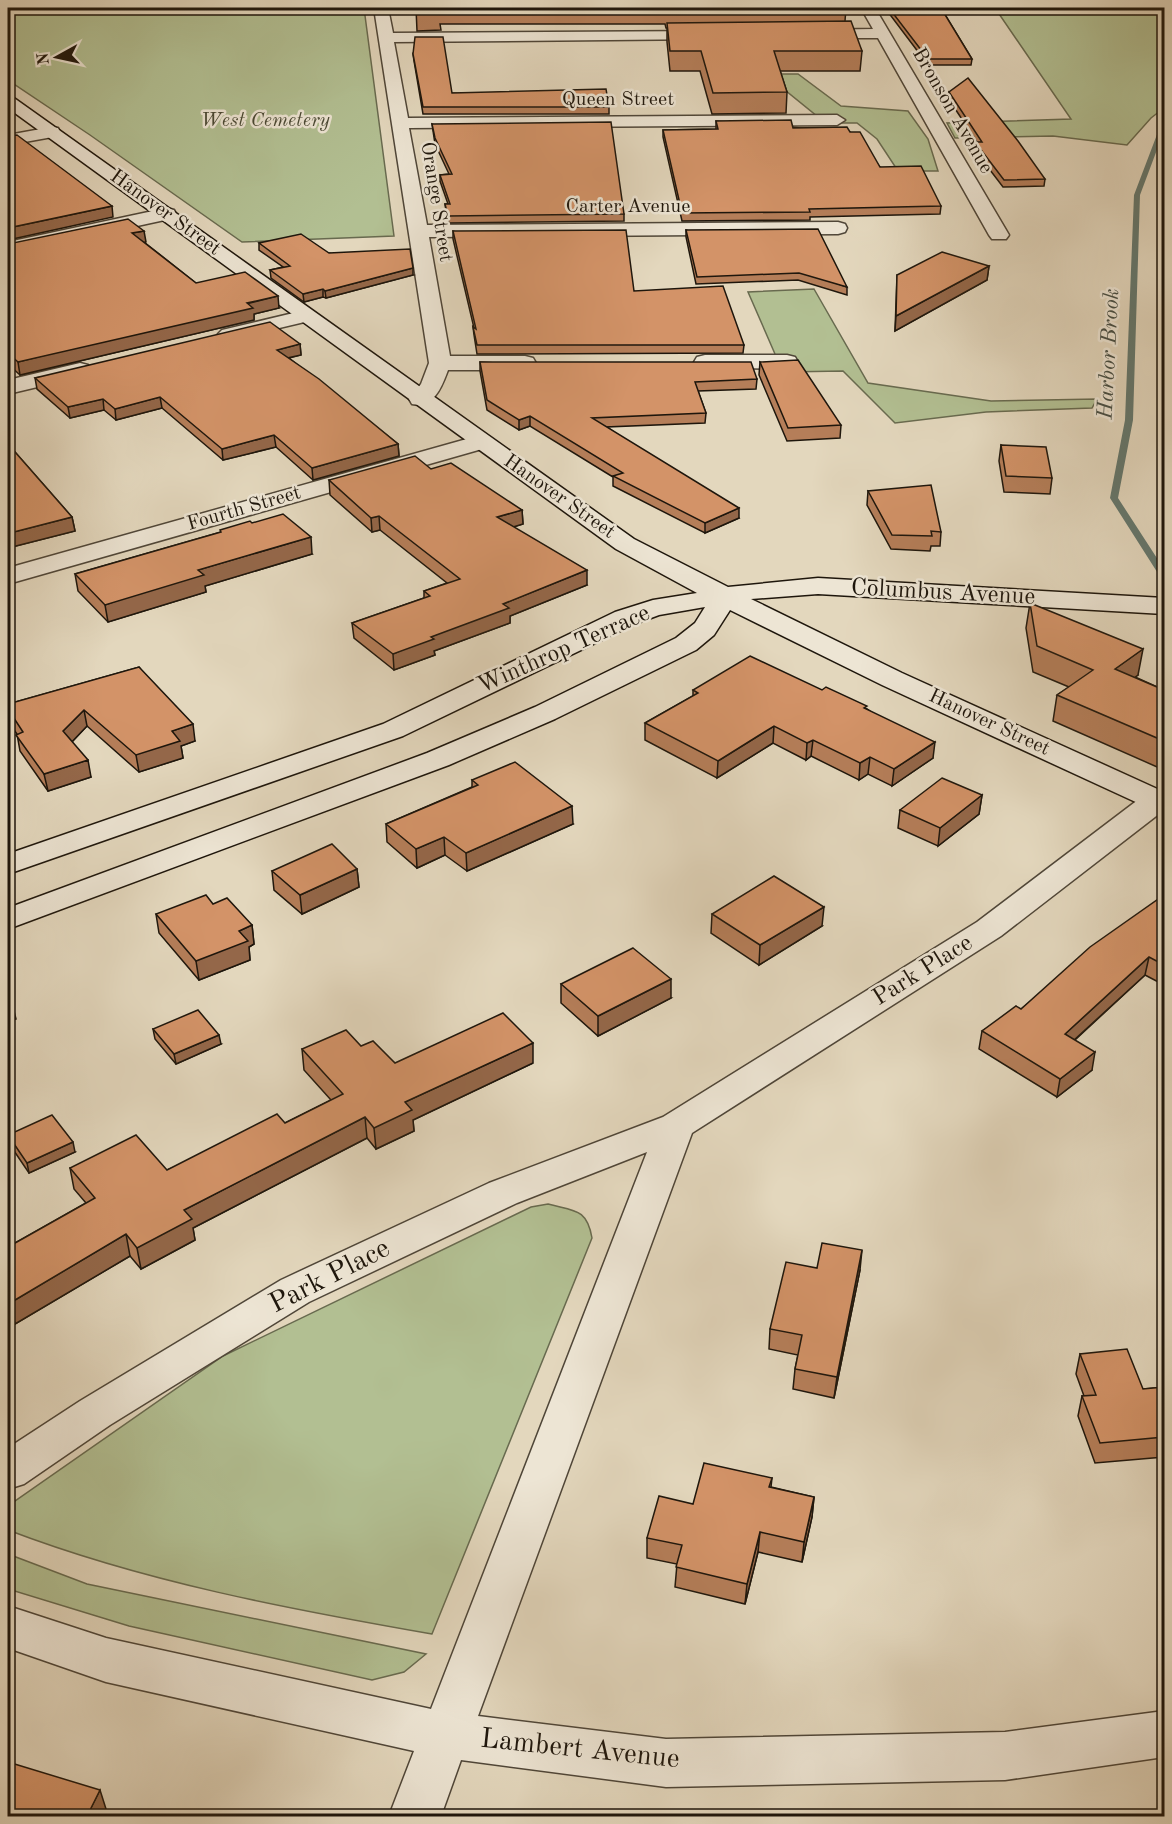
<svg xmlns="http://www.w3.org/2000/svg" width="1172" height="1824" viewBox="0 0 1172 1824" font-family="'Old Standard TT',serif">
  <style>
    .green { fill: #b2bf92; stroke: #686a4f; stroke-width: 1.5 }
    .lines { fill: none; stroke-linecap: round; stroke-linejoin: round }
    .stream { fill: #65786e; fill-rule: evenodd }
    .street-casing { stroke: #4f4638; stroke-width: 3 }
    .secondary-casing { stroke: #1e160c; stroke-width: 3 }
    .path { stroke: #1e160c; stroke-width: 2; stroke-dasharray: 3 2; stroke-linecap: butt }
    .street { fill: #ede5d4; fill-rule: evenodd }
    .secondary { fill: #ede5d4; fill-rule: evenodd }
    .wall { fill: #b57e59; stroke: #1e160c; stroke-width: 1.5 }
    .shaded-wall { fill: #946749; stroke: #1e160c; stroke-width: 1.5 }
    .building { fill: #d39368; stroke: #1e160c; stroke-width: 1.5 }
    .labels { text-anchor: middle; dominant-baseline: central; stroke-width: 5; stroke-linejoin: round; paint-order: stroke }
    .far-street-label { font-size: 20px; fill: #1e160c; stroke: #ede5d4 }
    .far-park-label { font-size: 20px; font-style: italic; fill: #4a4934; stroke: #ede5d4 }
    .far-water-label { font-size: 22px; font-style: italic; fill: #484f45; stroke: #ede5d4 }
    .street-label { font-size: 24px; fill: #1e160c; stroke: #ede5d4 }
    .near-street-label { font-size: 28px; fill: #1e160c; stroke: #ede5d4 }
  </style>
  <rect width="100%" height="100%" fill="#e3d7bd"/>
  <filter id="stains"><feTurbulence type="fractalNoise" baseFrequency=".00333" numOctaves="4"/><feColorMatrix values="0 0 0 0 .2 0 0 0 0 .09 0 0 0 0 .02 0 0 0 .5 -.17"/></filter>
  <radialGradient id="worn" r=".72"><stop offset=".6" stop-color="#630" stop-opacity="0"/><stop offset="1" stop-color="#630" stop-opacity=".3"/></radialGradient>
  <!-- green -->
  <g class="green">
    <polygon points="364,8 394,236 242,242 90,135 8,80 8,13"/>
    <polygon points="995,8 1164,8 1164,108 1151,118 1127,145 1053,136 955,138 947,123 1071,119"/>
    <polygon points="726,74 798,74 841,106 908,111 928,139 938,171 898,171 877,139 857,123 842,123 817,116 786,91"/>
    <polygon points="814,289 868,383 991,401 1097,399 1092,408 986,412 895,423 843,371 785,372 775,354 748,292"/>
    <path d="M 548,1204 C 574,1211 587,1208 592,1238 L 432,1634 C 289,1609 144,1582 8,1530 L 8,1506 L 223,1356 L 531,1207 Z"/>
    <polygon points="8,1554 87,1584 426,1654 404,1672 372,1680 129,1626 8,1589"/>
  </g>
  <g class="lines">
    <!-- stream -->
    <polygon class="stream" points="1164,122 1164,131 1140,195 1133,420 1118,498 1164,569 1164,578 1159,575 1110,498 1125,420 1134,195 1161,124"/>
    <defs>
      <g id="street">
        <path d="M 374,8 L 388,8 L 393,33 L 711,31 L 718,35 L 711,39 L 394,42 L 408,118 L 837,115 L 845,120 L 837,125 L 409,128 L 427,225 L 838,222 L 845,224 L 847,228 L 845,232 L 838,234 L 429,237 L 450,356 L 525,356 L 533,358 L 536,363 L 533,368 L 525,370 L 448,370 C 442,386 434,409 412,404 L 409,399 L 421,384 L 429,363 Z"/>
        <polygon points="861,8 875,8 1009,235 1006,239 992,239 989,235 878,38 811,38 804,34 811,30 873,29"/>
        <polygon points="52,127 58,128 60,132 58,136 8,145 8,135"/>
        <polygon points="167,208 174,210 176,214 174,218 8,254 8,242"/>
        <polygon points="306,310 313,312 316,316 313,320 229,340 222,338 218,334 222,330"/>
        <polygon points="705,355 787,355 795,357 798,362 795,367 787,369 697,367 694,362 697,357"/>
        <polygon points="80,363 88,365 91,370 88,375 8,394 8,380"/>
        <polygon points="481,435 489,437 493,442 489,447 8,584 8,568"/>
        <polygon points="1158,791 1164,792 1164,810 1001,936 692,1133 478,1716 666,1739 1005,1732 1164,1711 1164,1757 1005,1780 666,1787 461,1760 441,1816 389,1816 414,1751 106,1682 8,1648 8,1606 106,1638 431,1709 647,1152 517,1203 309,1302 110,1425 24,1484 8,1489 8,1448 80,1401 281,1280 489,1183 663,1117 977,922 1147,793"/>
      </g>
      <polygon id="secondary" points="8,96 14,98 634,539 728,587 818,578 1164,598 1164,614 818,594 751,599 902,673 1164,792 1164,812 1153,810 882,685 730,610 714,635 696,650 555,719 449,765 8,929 8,908 427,753 535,707 676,638 695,623 705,607 659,615 635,624 403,736 8,874 8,854 383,724 615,612 653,600 697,593 616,549 8,108"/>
    </defs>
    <!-- street casing -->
    <use href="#street" class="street-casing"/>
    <!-- secondary casing -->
    <use href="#secondary" class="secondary-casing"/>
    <!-- path -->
    <polyline class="path" points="1164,319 1161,364 1164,378"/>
    <!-- street -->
    <use href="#street" class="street"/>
    <!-- secondary -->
    <use href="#secondary" class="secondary"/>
  </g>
  <!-- wall -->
  <g class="wall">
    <polygon points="416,8 846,8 845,21 862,51 860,71 780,71 787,92 786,113 712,114 700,71 670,71 667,42 667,28 666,28 665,24 440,24 441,30 417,31"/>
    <polygon points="885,8 989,8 989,13 944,13 972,59 971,65 928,65"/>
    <polygon points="413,54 452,93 609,107 609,114 423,114 414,61"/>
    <polygon points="949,92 1045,179 1044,186 1003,187 974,149 975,142 977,142 948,98"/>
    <polygon points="716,121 850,132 880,167 941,206 940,214 810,217 810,220 682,221 663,137 663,130 716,129"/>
    <polygon points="432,124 624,214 624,221 449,223 446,211 445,204 448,204 440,181 440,175 449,174 435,144"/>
    <polygon points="686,230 847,287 847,295 798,280 696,284 686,237"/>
    <polygon points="453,231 634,291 744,345 743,353 477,354 474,335 473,327 474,328 453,239"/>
    <polygon points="144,242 196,283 279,308 254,314 254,320 20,375 8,364 8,244 146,242"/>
    <polygon points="259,243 329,253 413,275 326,298 323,297 304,302 271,278 270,270 283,267 259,250"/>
    <polygon points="989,266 987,280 895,331 897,275"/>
    <polygon points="300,344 301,355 289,358 398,444 399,456 313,480 276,447 223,460 162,408 116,420 104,410 70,418 37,389 35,378"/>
    <polygon points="480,362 757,379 756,389 698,391 706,413 705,423 607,427 739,518 705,533 613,486 613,477 530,426 519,430 487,410 480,371"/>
    <polygon points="760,362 841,425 840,438 787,441 759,375"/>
    <polygon points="8,444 72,517 75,531 12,547 8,542"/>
    <polygon points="1001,445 1052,478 1050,494 1004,492 999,461"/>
    <polygon points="431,469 522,510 523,524 513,527 587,585 510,616 510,623 434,651 435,655 394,670 354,638 352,623 424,598 424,591 447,583 380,530 372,532 330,495 329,480"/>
    <polygon points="868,491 941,532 940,546 931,546 930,551 891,549 867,505"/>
    <polygon points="252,523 312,554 205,586 206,592 108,622 78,591 75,574"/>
    <polygon points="1030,603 1138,675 1135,677 1164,690 1164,770 1053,721 1057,695 1069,687 1033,672 1026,628"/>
    <polygon points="139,667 195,741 181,746 183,758 139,772 87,726 72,742 91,777 48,791 20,751 17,734 8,721 8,704"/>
    <polygon points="693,690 822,690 867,709 933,758 892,786 868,774 859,780 811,756 806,760 773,743 717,778 645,740 645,723 693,696"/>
    <polygon points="472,780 573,824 467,871 445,855 417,868 387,842 386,824 472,787"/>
    <polygon points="982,795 979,814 938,846 898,828 900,810"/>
    <polygon points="357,869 359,887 302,914 274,890 272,871"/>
    <polygon points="1164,895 1164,985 1145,975 1075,1040 1092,1070 1057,1097 979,1049 982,1031 1021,1009"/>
    <polygon points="213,904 252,925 254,944 249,947 250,960 199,980 159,933 156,914"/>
    <polygon points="712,914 822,926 759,965 711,933"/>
    <polygon points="561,984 671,998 598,1036 561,1003"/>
    <polygon points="153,1029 221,1044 176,1064 155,1039"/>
    <polygon points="361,1046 395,1063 533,1063 413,1120 414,1131 376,1149 367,1138 193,1228 195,1240 141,1269 130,1256 15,1324 8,1315 8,1247 86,1203 74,1189 70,1168 167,1170 285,1123 331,1100 304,1070 302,1049"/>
    <polygon points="8,1135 75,1152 29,1173 10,1145"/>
    <polygon points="817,1268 860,1270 834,1398 793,1389 795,1369 798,1355 769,1349 770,1329"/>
    <polygon points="1080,1354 1143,1389 1164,1387 1164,1457 1095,1463 1078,1416 1082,1396 1084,1396 1076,1374"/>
    <polygon points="772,1478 771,1487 814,1497 812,1517 802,1562 758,1552 745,1604 675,1587 677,1564 647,1558 647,1538 693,1504"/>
  </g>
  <!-- shaded-wall -->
  <g class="shaded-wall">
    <polygon points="112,206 113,217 8,240 8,228"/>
    <polygon points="144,231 146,242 134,244 132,233"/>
    <polygon points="989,266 987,280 895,331 896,316"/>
    <polygon points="413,268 413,275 326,298 325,291"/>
    <polygon points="323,289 323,297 304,302 303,294"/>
    <polygon points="278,296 279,308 254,314 254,320 20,375 18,362"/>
    <polygon points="300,344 301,355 278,360 277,350"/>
    <polygon points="160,397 162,408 116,420 115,409"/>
    <polygon points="103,399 104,410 70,418 68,407"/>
    <polygon points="530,416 530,426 519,430 519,420"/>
    <polygon points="12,418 14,431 8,433 8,420"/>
    <polygon points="274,435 276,447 223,460 222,449"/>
    <polygon points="398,444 399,456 313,480 312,468"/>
    <polygon points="739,508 739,518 705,533 705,523"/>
    <polygon points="522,510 523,524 497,532 497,517"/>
    <polygon points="379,516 380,530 372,532 371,518"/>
    <polygon points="72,517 75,531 12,547 10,533"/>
    <polygon points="311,537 312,554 205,586 206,592 108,622 105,605 198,570"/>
    <polygon points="587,570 587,585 510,616 510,623 434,651 435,655 394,670 393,654 503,604"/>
    <polygon points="1143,649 1138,675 1111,695 1115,669"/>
    <polygon points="84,710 87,726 66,748 63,731"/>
    <polygon points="193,724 195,741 181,746 183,758 139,772 136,755 172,731"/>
    <polygon points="774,726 773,743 717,778 718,761"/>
    <polygon points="813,740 811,756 806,760 807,743"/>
    <polygon points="935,742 933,758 892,786 894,769"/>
    <polygon points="870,757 868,774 859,780 860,763"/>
    <polygon points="88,760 91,777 48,791 44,774"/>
    <polygon points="982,795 979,814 938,846 940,828"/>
    <polygon points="572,806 573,824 467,871 466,853"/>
    <polygon points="444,837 445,855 417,868 416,849"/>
    <polygon points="357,869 359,887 302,914 300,895"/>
    <polygon points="824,907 822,926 759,965 760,945"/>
    <polygon points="252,925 254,944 249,947 250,960 199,980 196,961 239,931"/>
    <polygon points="1149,957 1145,975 1061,1052 1065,1034"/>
    <polygon points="671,979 671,998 598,1036 598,1016"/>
    <polygon points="11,999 16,1019 8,1022 8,1000"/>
    <polygon points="219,1035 221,1044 176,1064 174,1054"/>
    <polygon points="533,1043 533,1063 413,1120 414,1131 376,1149 374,1128 405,1102"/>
    <polygon points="1095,1052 1092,1070 1057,1097 1060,1079"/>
    <polygon points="365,1117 367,1138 193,1228 195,1240 141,1269 137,1248 184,1210"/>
    <polygon points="73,1142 75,1152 29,1173 27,1163"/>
    <polygon points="126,1234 130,1256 15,1324 10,1303"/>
    <polygon points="862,1250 860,1270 834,1398 837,1377"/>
    <polygon points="814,1497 812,1517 802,1562 804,1542"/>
    <polygon points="760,1532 758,1552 745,1604 747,1584"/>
    <polygon points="100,1790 106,1809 102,1816 87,1816"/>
  </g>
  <!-- building -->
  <g class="building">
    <polygon points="889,8 941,8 972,59 928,59"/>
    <polygon points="851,21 862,51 774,51 787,92 713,93 701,51 670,51 667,23"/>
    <polygon points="415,37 443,37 452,93 606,89 609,107 423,107 413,54"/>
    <polygon points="968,78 1018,141 1045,179 1004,180 975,142 982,142 949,92"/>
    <polygon points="791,120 793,128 847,127 850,132 860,132 880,167 921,166 941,206 809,209 810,212 682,213 663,130 718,129 716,121"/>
    <polygon points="611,122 624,214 448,216 445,204 450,204 440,175 452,174 435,138 432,124"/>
    <polygon points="17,135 112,206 8,228 8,136"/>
    <polygon points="128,219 144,231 132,233 196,283 245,272 278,296 247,303 253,308 18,362 8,353 8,244"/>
    <polygon points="818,229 847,287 799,273 697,277 686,230"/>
    <polygon points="626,230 634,291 723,286 744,345 477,345 473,327 476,329 453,231"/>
    <polygon points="301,234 329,253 410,249 413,268 325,291 323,289 303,294 270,270 290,266 259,243"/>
    <polygon points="942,252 989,266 896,316 897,275"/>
    <polygon points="270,322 300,344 277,350 319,379 398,444 312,468 274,435 222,449 160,397 115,409 103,399 68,407 35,378"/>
    <polygon points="798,360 841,425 788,428 760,362"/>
    <polygon points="480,362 751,362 757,379 695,382 706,413 592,418 739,508 705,523 613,476 623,473 530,416 519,420 487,400"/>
    <polygon points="8,413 12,418 8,420"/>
    <polygon points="8,444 72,517 10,533 8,531"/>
    <polygon points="1001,445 1046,447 1052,478 1006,476"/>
    <polygon points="415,456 431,469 451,463 522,510 497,517 587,570 503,604 509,608 431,637 434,639 393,654 352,623 430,596 424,591 460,579 379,516 371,518 329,480"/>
    <polygon points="931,485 941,532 931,531 932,536 892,535 868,491"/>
    <polygon points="283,514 311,537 198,570 204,575 105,605 75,574 221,532 220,530 250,521 252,523"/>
    <polygon points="1030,603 1143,649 1115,669 1164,690 1164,741 1057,695 1093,670 1037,646"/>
    <polygon points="750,656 822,690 826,687 867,706 864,708 935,742 894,769 870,757 860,763 813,740 807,743 774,726 718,761 645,723 698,693 693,690"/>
    <polygon points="139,667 193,724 172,731 180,741 136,755 84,710 63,731 88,760 44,774 16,735 23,732 8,709 8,704"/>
    <polygon points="515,762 572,806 466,853 444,837 416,849 386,824 478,785 472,780"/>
    <polygon points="942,778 982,795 940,828 900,810"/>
    <polygon points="332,844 357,869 300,895 272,871"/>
    <polygon points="774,876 824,907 760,945 712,914"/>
    <polygon points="206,895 213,904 227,898 252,925 239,931 248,941 196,961 156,914"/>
    <polygon points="1164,895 1164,965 1149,957 1065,1034 1095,1052 1060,1079 982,1031 1016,1006 1021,1009 1090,947"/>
    <polygon points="633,948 671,979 598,1016 561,984"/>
    <polygon points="8,993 11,999 8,1000"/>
    <polygon points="198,1010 219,1035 174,1054 153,1029"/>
    <polygon points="503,1013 533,1043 405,1102 412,1110 374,1128 365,1117 184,1210 192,1219 137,1248 126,1234 10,1303 8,1300 8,1247 95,1198 70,1168 136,1135 167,1170 277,1114 285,1123 343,1094 302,1049 346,1030 361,1046 373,1041 395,1063"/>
    <polygon points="52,1115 73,1142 27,1163 8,1135"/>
    <polygon points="822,1243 862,1250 837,1377 795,1369 802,1335 770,1329 786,1262 817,1268"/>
    <polygon points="1127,1349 1143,1389 1164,1387 1164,1437 1100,1443 1082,1396 1096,1395 1080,1354"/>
    <polygon points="704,1463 772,1478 769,1487 814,1497 804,1542 760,1532 747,1584 676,1567 682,1545 647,1538 659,1496 693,1504"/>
    <polygon points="8,1762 100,1790 87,1816 8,1816"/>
  </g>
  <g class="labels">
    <!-- far-street labels -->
    <g class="far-street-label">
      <text x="618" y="100">Queen Street</text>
      <text transform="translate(952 111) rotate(60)">Bronson Avenue</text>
      <text transform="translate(436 202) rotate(81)">Orange Street</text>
      <text x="628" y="207">Carter Avenue</text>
      <text transform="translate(165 213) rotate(36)">Hanover Street</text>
      <text transform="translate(559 497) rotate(35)">Hanover Street</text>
      <text transform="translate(244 509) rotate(-16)">Fourth Street</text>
      <text transform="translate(989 723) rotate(25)">Hanover Street</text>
    </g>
    <!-- far-park labels -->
    <g class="far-park-label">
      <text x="265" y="121">West Cemetery</text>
    </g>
    <!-- far-water labels -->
    <g class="far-water-label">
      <text transform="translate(1109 354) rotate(-87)">Harbor Brook</text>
    </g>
    <!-- street labels -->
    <g class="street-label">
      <text transform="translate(943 593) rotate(3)">Columbus Avenue</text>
      <text transform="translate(564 650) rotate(-24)">Winthrop Terrace</text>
      <text transform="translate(923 971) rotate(-32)">Park Place</text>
    </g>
    <!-- near-street labels -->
    <g class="near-street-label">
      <text transform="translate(330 1277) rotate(-27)">Park Place</text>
      <text transform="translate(580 1750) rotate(6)">Lambert Avenue</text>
    </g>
  </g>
  <!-- margin -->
  <rect width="1172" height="1824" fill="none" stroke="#e3d7bd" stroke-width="30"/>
  <rect x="9" y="9" width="1154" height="1806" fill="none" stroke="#1e160c" stroke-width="3"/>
  <rect x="15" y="15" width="1142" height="1794" fill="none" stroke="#1e160c" stroke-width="1.5"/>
  <!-- north arrow -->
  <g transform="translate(57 57) rotate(262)" stroke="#ede5d4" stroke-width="4.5" paint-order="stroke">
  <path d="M0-4.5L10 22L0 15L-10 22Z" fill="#1e160c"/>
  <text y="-9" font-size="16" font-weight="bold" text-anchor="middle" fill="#1e160c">N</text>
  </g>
  <rect width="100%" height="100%" filter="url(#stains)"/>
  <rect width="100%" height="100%" fill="url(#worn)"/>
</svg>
